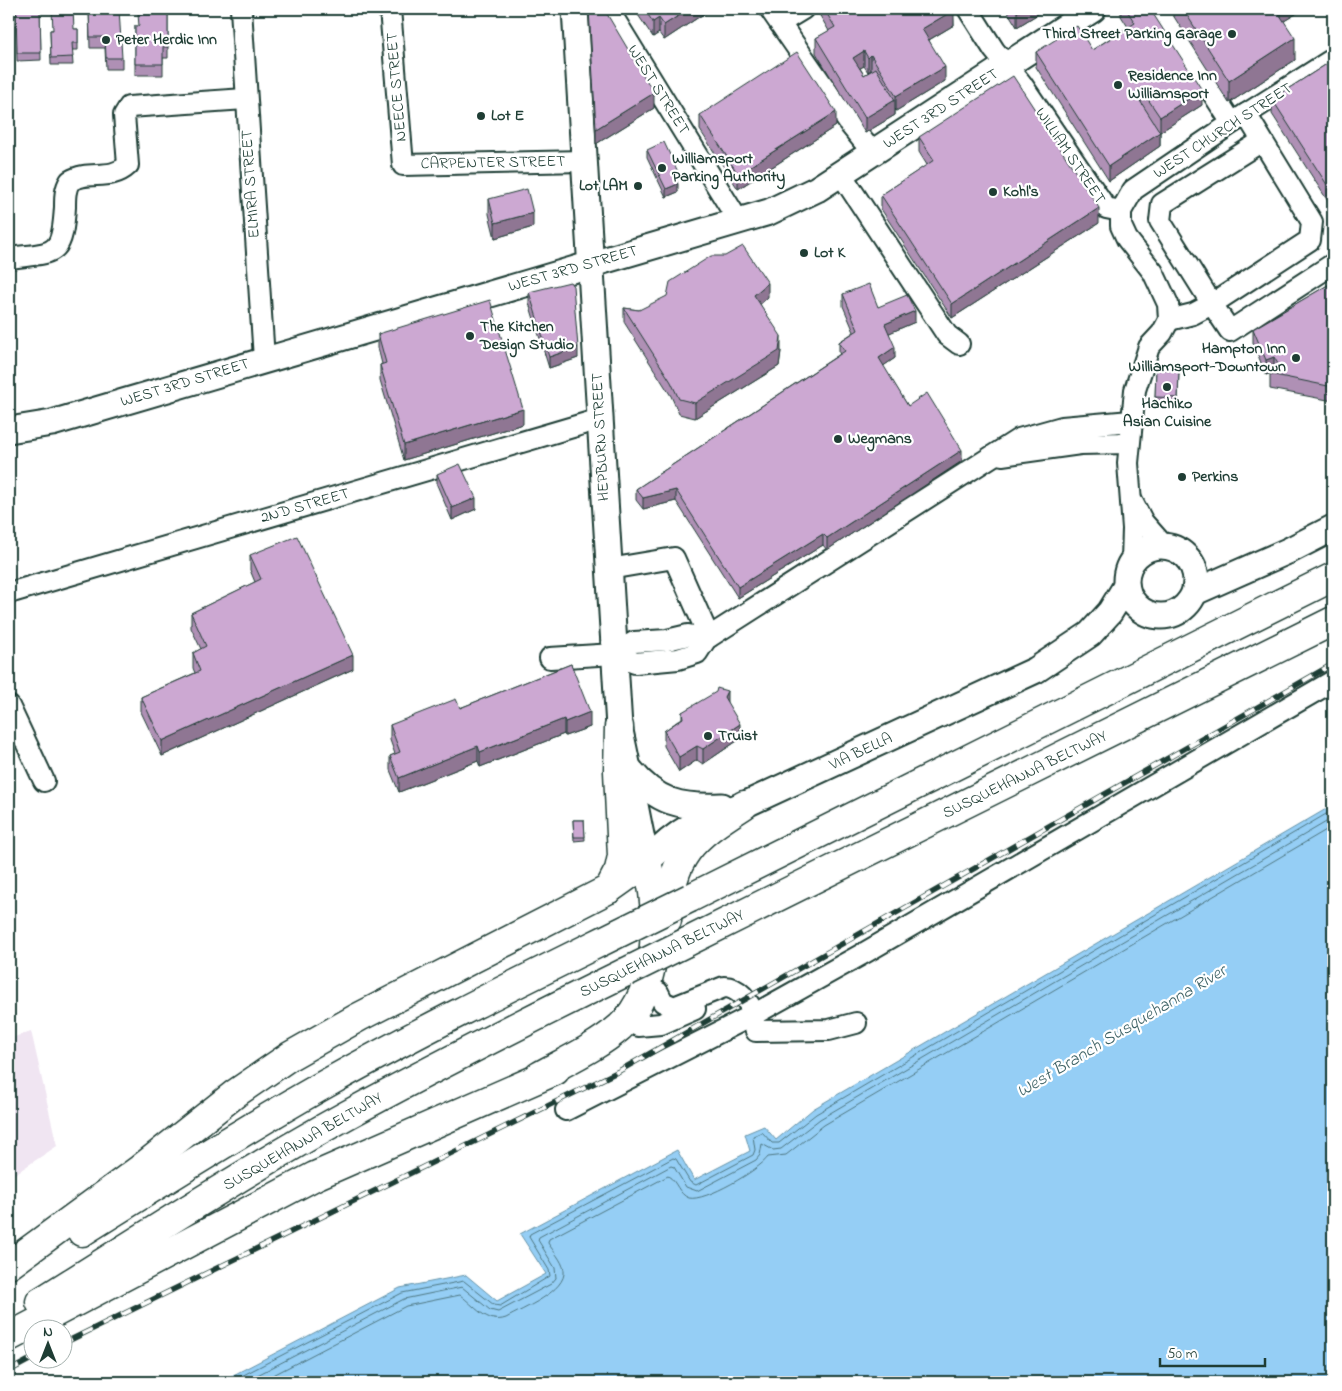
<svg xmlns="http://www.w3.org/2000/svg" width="1342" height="1391" viewBox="0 0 1342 1391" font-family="'Indie Flower',sans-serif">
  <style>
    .built { fill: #f0e5f2 }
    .water { fill: #95cef5; stroke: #6694a8 }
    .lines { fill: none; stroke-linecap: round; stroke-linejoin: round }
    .shore { stroke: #4e7781; stroke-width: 1 }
    .minor-casing { stroke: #1f3d34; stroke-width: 24 }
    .major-casing { stroke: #1f3d34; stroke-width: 29 }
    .highway-casing { stroke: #1f3d34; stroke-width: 31 }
    .minor { stroke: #fff; stroke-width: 20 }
    .major { stroke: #fff; stroke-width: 25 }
    .highway { stroke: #fff; stroke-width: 28 }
    .rail-casing { stroke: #1f3d34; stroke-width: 5.5 }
    .rail { stroke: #fff; stroke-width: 4; stroke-dasharray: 11; stroke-linecap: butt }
    .highway-bridge-casing { stroke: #1f3d34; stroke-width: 31; stroke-linecap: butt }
    .highway-bridge { stroke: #fff; stroke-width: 28 }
    .wall { fill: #af90b5; stroke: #1f3d34; fill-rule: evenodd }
    .shaded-wall { fill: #8f7693; stroke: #1f3d34 }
    .building { fill: #cca8d2; stroke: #1f3d34 }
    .poi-dot { fill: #1f3d34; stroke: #fff; stroke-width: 2 }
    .labels { text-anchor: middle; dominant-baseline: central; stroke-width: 4.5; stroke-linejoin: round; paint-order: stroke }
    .poi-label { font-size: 16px; font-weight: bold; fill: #1f3d34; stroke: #fff; text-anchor: start }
    .street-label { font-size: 16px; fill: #1f3d34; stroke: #fff }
    .water-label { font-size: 18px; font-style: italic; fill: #3c6164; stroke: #fff }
  </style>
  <rect width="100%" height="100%" fill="#fff"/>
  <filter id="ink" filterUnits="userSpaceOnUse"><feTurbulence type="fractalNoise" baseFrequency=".02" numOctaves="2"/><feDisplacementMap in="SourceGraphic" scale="10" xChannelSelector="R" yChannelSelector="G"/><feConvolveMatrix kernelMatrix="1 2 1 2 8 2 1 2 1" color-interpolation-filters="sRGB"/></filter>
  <g filter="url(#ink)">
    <!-- built -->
    <polygon class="built" points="31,1031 57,1146 9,1178 9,1039"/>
    <!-- water -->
    <polygon class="water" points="1333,805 1333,1382 220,1382 400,1288 466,1275 497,1301 546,1274 520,1234 677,1150 694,1180 750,1151 745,1134 764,1126 776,1140 813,1109"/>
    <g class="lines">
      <!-- shore -->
      <g class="shore">
        <polyline points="230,1382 402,1293 464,1281 494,1305 500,1306 550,1276 549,1270 529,1237 530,1234 673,1158 676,1159 690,1182 696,1185 753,1155 755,1150 753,1136 762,1132 772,1143 779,1143 816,1114 1333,810"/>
        <polyline points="244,1382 404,1299 462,1287 490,1310 498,1312 551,1284 556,1278 555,1268 538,1240 539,1237 671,1166 674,1167 686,1187 697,1191 756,1160 760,1155 762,1144 773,1150 781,1149 820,1119 1333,818"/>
        <path d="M 260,1382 L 406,1306 L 460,1295 C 474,1305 487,1325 506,1318 C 522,1309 567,1291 564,1270 C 562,1260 553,1251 548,1243 L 549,1239 L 668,1176 C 677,1181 678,1194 689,1198 C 705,1202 759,1170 768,1157 L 786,1155 L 824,1125 L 1333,826"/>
      </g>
      <defs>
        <g id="minor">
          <polyline points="241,9 264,359"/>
          <polyline points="390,9 403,165 584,161"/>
          <polyline points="608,9 739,222"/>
          <polyline points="770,9 851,126 873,153"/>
          <polyline points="968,9 994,50 1021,83 1106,208 1121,211"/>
          <polyline points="1158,9 1232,123"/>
          <polyline points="780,23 803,9"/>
          <polyline points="1246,114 1312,222 1310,240 1212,304 1160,221 1162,204 1262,141"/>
          <polyline points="841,174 947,335 959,344"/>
          <polyline points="1121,211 1121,226 1127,239 1153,272 1168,304 1169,320 1162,333 1149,347 1135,390 1128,463 1133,529 1132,560"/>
          <polyline points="1121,211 1133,190 1232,123 1333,59"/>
          <path d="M 9,258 C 55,252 62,258 65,207 C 65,197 65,189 70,181 C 89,169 110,182 128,165 L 124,115 L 129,107 L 245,99"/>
          <polyline points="1169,320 1193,314 1212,304 1230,331 1333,264"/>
          <polyline points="1002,455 1080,444 1129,443"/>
          <polyline points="1133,503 1143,522 1165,547"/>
          <polyline points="609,569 674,558 709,637"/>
          <polyline points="9,593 600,419"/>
          <polyline points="614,654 634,642 667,640 688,635 706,639"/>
          <polyline points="550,658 614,654 635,663 678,659 697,653 706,639 1019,439 1062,427 1131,421"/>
          <polyline points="9,706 44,781"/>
          <path d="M 658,992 L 663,1002 L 674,1007 L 724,987 C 738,987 750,1001 753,1015 C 754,1021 753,1025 756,1031 L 829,1030 L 856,1023"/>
          <polyline points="638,1026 661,1024 695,1009"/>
          <polyline points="566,1110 753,1015 866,952 1333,681"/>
        </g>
        <g id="major">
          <path d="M 575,9 L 619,727 C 630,772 636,817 647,862"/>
          <polyline points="9,430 52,423 769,212 817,189 1093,9"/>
          <circle cx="1161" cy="581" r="35"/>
          <polyline points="1195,592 1290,550 1333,528"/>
          <path d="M 630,770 C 657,803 681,808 722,806"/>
          <path d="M 647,862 C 678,829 702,818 744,805 L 1036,670 L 1090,634 L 1110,612 L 1126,586"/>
        </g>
        <g id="highway">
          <polyline points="609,889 619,870 622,856 618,771 619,727"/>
          <polyline points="690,898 1333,577"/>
          <path d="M 667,920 C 672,854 691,839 744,805"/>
          <polyline points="687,942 1333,621"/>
          <path d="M 82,1232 C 164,1181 245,1129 329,1082 C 427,1027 528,978 629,928"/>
          <path d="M 9,1265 L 140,1169 L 236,1093 L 290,1056 L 359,1017 L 609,889 L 647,862 C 660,911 661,989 620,1027 C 597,1047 566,1061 539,1076"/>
          <path d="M 40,1302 C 141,1239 242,1173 347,1115 C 439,1065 532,1018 626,972"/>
          <polyline points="9,1337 315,1176 555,1071"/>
        </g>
      </defs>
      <!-- minor casing -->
      <use href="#minor" class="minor-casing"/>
      <!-- major casing -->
      <use href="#major" class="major-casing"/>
      <!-- highway casing -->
      <use href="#highway" class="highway-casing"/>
      <!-- minor -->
      <use href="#minor" class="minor"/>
      <!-- major -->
      <use href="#major" class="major"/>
      <!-- highway -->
      <use href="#highway" class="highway"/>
      <defs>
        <g id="rail">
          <polyline points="62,1344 619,1071 1333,664"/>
          <polyline points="9,1371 33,1358"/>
        </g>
      </defs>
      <!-- rail casing -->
      <use href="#rail" class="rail-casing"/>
      <!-- rail -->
      <use href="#rail" class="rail"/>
      <defs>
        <g id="highway-bridge">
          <polyline points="629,928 690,898"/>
          <polyline points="626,972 687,942"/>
        </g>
      </defs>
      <!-- highway-bridge casing -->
      <use href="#highway-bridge" class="highway-bridge-casing"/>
      <!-- highway-bridge -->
      <use href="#highway-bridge" class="highway-bridge"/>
    </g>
    <!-- wall -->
    <g class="wall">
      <polygon points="15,9 40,9 41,60 17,61"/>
      <polygon points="89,9 122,58 122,69 106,69 105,48 90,48"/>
      <polygon points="589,9 654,108 596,144 589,18"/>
      <polygon points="634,9 711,9 664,40 659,33 653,37"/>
      <polygon points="779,9 790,9 782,14"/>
      <path d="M 816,9 L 953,9 L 954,25 L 929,40 L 945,81 L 896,111 L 895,109 L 895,115 L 865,133 L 816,53 L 816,38 L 829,31 ZM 864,66 L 868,72 L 872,70 L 864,75 L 860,68 Z"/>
      <polygon points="1006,9 1046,9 1017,27"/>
      <polygon points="1121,9 1150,9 1202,105 1160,132 1160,146 1109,181 1036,67 1036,52 1092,50 1128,27 1121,16"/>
      <polygon points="1169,9 1304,9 1284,21 1295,60 1229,103"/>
      <polygon points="168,14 168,58 163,58 163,75 135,75 135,26 138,26"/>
      <polygon points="78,29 78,50 72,50 73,65 51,65 50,30"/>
      <polygon points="1333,60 1333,209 1272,114 1272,99"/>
      <polygon points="700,115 836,126 738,189 700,130"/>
      <polygon points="919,137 1099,223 952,318 881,209 881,195 927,165 919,152"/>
      <polygon points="647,150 678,179 676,180 678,192 666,197 647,157"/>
      <polygon points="489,199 533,227 495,238 489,214"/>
      <polygon points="1333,282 1333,401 1270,389 1270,374 1272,372 1266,375 1253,343 1253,329"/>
      <polygon points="529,292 578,358 549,368 529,303"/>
      <polygon points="843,294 878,307 915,322 889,333 895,358 883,366 908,406 962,461 827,550 823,545 738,598 676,501 643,509 636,500 636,489 840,354 839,353 839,342 854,332 843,306"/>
      <polygon points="768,297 760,304 781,351 779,366 695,418 679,414 671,396 624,322 624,308 639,310"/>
      <polygon points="378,334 523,424 404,460 380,380 380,365 382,364 378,348"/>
      <polygon points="1156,369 1179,370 1178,402 1155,401"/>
      <polygon points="437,474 476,509 452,520 437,485"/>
      <polygon points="250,555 353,669 162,756 141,712 141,697 195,673 193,668 193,653 201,649 191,628 191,613 255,582 250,570"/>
      <polygon points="571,664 590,727 565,736 564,734 480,767 478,761 399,792 390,770 390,756 395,754 390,740 390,725 460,708"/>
      <polygon points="727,703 740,739 703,764 697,760 679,772 664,746 664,731 682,718 682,712"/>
      <polygon points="573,820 584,820 585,840 574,841"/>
    </g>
    <!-- shaded-wall -->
    <g class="shaded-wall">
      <polygon points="689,9 711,9 664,40 664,25"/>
      <polygon points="782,9 790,9 782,14"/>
      <polygon points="1023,9 1046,9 1017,27 1017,12"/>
      <polygon points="1281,9 1304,9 1281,23"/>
      <polygon points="954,10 954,25 922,44 922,29"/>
      <polygon points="659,18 659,33 653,37 653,22"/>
      <polygon points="1295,38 1295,60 1229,103 1229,81"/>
      <polygon points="864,51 864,66 853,72 853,58"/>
      <polygon points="871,55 871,70 868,72 868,58"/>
      <polygon points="945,67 945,81 896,111 896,96"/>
      <polygon points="1141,89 1141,103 1135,93"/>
      <polygon points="1202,90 1202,105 1160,132 1160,117"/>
      <polygon points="654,93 654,108 596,144 596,129"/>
      <polygon points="895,100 895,115 865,133 865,118"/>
      <polygon points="836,112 836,126 738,189 738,174"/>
      <polygon points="1160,132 1160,146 1109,181 1109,166"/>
      <polygon points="678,172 678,179 673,182 673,174"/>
      <polygon points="678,184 678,192 666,197 666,189"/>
      <polygon points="1099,208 1099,223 952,318 952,304"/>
      <polygon points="533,213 533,227 495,238 495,223"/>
      <polygon points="768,283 768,297 754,310 754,295"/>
      <polygon points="915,311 915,322 885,335 885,324"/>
      <polygon points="781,336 781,351 779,366 695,418 695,403"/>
      <polygon points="578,347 578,358 549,368 549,357"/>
      <polygon points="895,347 895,358 879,369 879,358"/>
      <polygon points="1274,357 1274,372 1266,375 1266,360"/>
      <polygon points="523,409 523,424 404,460 404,445"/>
      <polygon points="962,450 962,461 827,550 827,538"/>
      <polygon points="676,490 676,501 643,509 643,498"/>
      <polygon points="476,498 476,509 452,520 452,508"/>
      <polygon points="823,534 823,545 738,598 738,587"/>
      <polygon points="353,655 353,669 162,756 162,741"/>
      <polygon points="727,691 727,706 724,697"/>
      <polygon points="590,712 590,727 565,736 565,722"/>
      <polygon points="564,719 564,734 480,767 480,752"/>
      <polygon points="740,724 740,739 703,764 703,749"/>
      <polygon points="478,746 478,761 399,792 399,778"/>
      <polygon points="697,746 697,760 679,772 679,757"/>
    </g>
    <!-- building -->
    <g class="building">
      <polygon points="16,9 40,9 41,53 17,53"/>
      <polygon points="73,9 74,29 78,29 78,43 72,43 73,57 51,58 50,30 53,30 52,10"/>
      <polygon points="89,9 119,9 122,58 106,58 105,37 90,37"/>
      <polygon points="589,9 604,9 654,93 596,129"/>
      <polygon points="644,9 689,9 664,25 659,18 653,22"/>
      <polygon points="824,9 953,9 954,10 922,29 945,67 896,96 871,55 868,58 864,51 853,58 864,75 876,68 895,100 865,118 816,38 835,27"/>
      <polygon points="1015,9 1023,9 1017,12"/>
      <polygon points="1126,9 1150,9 1202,90 1160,117 1141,89 1135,93 1160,132 1109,166 1036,52 1077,26 1092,50 1135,23"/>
      <polygon points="1183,9 1276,9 1295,38 1229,81"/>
      <polygon points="138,14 168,14 168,47 163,47 163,64 135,64 135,26 139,26"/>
      <polygon points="797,52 836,112 738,174 700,115"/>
      <polygon points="1333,60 1333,194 1272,99"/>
      <polygon points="1013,76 1099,208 952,304 881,195 934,160 919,137"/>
      <polygon points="664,142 678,172 673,174 678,184 666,189 647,150"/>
      <polygon points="527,189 533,213 495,223 489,199"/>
      <polygon points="743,246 768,283 754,295 781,336 779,351 695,403 679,399 671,382 624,308 639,310 667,296 670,282 711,256 725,256"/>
      <polygon points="570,282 573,286 578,347 549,357 529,292"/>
      <polygon points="1333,282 1333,387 1270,374 1278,364 1274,357 1266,360 1253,329"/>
      <polygon points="869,284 878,307 907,295 915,311 885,324 895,347 879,358 908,406 927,393 962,450 827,538 823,534 738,587 676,490 643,498 636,489 845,351 839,342 858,330 843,294"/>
      <polygon points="490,300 523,409 404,445 380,365 386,363 378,334"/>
      <polygon points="1156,369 1179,370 1178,398 1155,397"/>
      <polygon points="460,464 476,498 452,508 437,474"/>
      <polygon points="297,536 353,655 162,741 141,697 200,671 193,653 206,646 191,613 261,579 250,555"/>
      <polygon points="571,664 590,712 565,722 564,719 480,752 478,746 399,778 390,756 400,752 390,725 456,699 460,708"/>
      <polygon points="717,688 727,691 724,697 740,724 703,749 697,746 679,757 664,731 683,718 682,712 716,692"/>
      <polygon points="573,820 584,820 585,837 574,837"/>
    </g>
  </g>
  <!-- markers -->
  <g class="poi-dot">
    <circle cx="1232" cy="34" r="5"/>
    <circle cx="106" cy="40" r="5"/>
    <circle cx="1118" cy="85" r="5"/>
    <circle cx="481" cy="116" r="5"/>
    <circle cx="662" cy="168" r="5"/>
    <circle cx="638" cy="186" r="5"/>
    <circle cx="993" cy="192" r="5"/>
    <circle cx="804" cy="253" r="5"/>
    <circle cx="470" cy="336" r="5"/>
    <circle cx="1296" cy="358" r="5"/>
    <circle cx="1167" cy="387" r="5"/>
    <circle cx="838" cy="439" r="5"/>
    <circle cx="1182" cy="477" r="5"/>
    <circle cx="708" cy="736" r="5"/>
  </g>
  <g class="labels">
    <!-- poi labels -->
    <g class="poi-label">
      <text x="1222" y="34" text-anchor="end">Third Street Parking Garage</text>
      <text x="116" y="40">Peter Herdic Inn</text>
      <text x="1128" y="76">Residence Inn<tspan x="1128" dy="18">Williamsport</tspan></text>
      <text x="491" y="116">Lot E</text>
      <text x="672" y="159">Williamsport<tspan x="672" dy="18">Parking Authority</tspan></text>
      <text x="628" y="186" text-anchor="end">Lot LAM</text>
      <text x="1003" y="192">Kohl's</text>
      <text x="814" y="253">Lot K</text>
      <text x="480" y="327">The Kitchen<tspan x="480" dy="18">Design Studio</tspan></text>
      <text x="1286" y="349" text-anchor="end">Hampton Inn<tspan x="1286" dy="18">Williamsport-Downtown</tspan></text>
      <text x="1167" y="404" text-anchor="middle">Hachiko<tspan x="1167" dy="18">Asian Cuisine</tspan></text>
      <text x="848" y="439">Wegmans</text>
      <text x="1192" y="477">Perkins</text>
      <text x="718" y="736">Truist</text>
    </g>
    <!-- street labels -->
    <g class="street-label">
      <text transform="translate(397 87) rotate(-95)">NEECE STREET</text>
      <text transform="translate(658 90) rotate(58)">WEST STREET</text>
      <text transform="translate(941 109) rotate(-33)">WEST 3RD STREET</text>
      <text transform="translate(1223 131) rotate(-33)">WEST CHURCH STREET</text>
      <text transform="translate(1070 156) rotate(56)">WILLIAM STREET</text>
      <text transform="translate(493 163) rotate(-1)">CARPENTER STREET</text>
      <text transform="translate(251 184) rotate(-94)">ELMIRA STREET</text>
      <text transform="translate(573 269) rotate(-16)">WEST 3RD STREET</text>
      <text transform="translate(185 383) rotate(-17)">WEST 3RD STREET</text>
      <text transform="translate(601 437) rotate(-93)">HEPBURN STREET</text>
      <text transform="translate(305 506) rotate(-16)">2ND STREET</text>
      <text transform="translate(861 752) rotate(-25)">VIA BELLA</text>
      <text transform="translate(1025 775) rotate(-26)">SUSQUEHANNA BELTWAY</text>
      <text transform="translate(662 954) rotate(-26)">SUSQUEHANNA BELTWAY</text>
      <text transform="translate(303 1142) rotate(-30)">SUSQUEHANNA BELTWAY</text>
    </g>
    <!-- water labels -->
    <g class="water-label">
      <text transform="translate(1122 1032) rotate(-31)">West Branch Susquehanna River</text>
    </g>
  </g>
  <!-- margin -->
  <rect width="1342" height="1391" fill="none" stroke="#fff" stroke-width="30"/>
  <rect x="15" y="15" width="1312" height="1361" fill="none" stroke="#1f3d34" stroke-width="2" filter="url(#ink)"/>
  <!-- north arrow -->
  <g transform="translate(48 1344)"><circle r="24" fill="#ffffff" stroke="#a5b1ae"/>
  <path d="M0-4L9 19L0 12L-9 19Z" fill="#1f3d34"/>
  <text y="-8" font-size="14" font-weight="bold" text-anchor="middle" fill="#1f3d34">N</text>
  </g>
  <!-- scale -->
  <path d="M1160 1358v8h105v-8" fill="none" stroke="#1f3d34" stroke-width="2.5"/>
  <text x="1167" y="1358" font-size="15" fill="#1f3d34" stroke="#ffffff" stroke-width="4" paint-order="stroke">50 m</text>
</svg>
